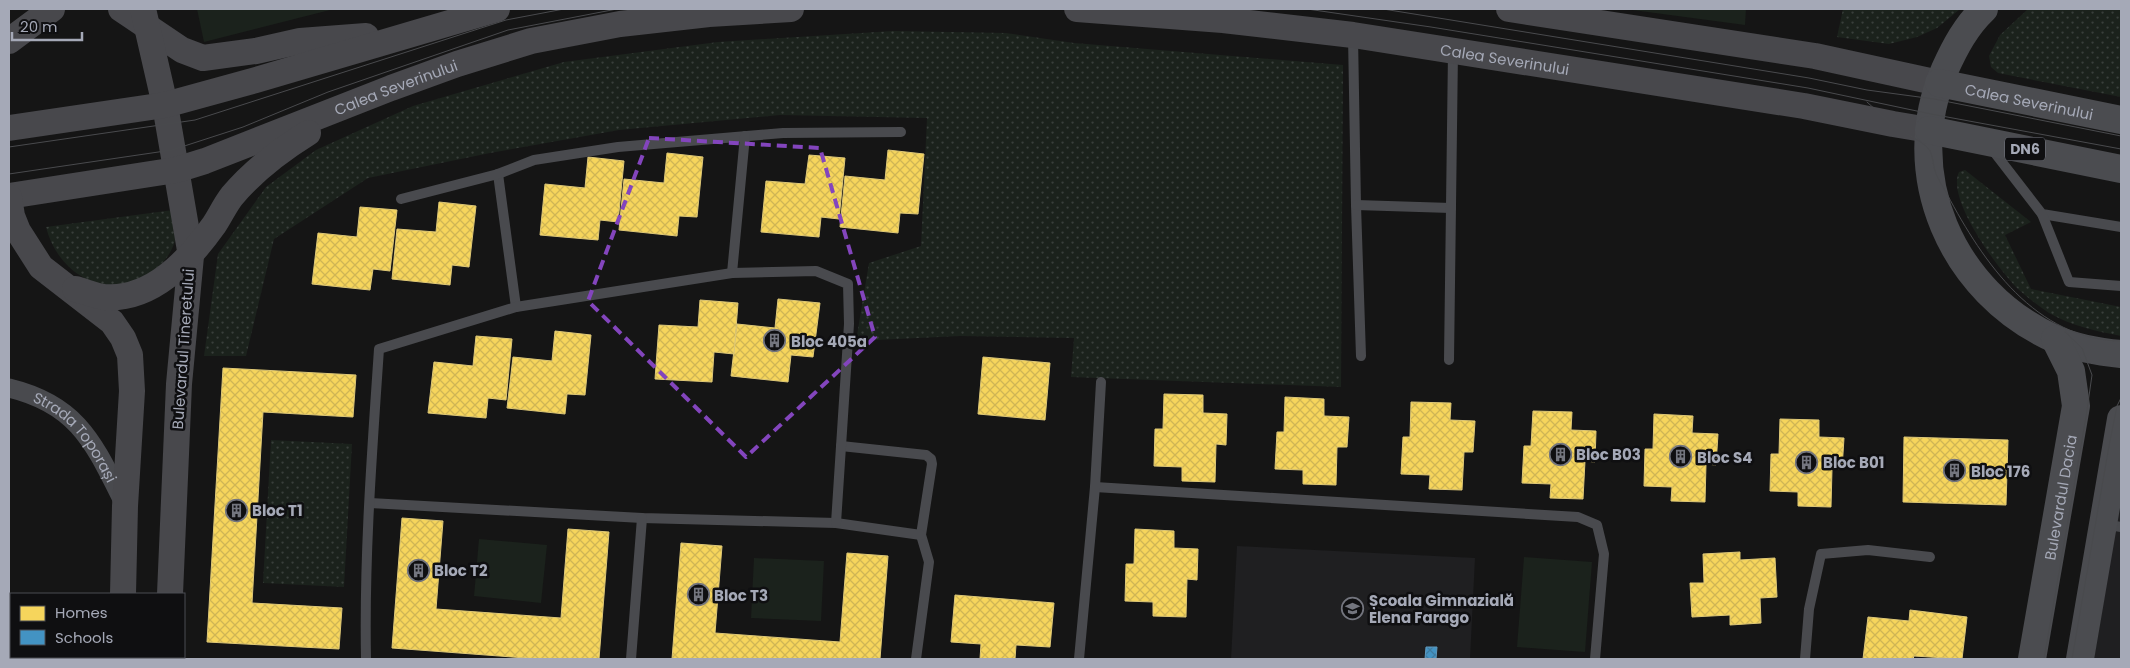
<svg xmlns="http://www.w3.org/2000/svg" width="2130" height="668" viewBox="0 0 2130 668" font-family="Poppins,sans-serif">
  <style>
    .built { fill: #1f1f21 }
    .grass { fill: url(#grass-dots) }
    .green { fill: #1b221c }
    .homes { fill: url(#homes-cross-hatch); stroke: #dec877 }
    .schools { fill: url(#schools-cross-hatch); stroke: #609abf }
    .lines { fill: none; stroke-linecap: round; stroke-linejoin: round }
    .service { stroke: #494a4e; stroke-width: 10 }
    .minor { stroke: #494a4e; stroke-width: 19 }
    .secondary { stroke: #48484c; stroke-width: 26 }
    .primary { stroke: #4b4c50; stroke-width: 28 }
    .tram { stroke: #494a4d; stroke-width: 1 }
    .marked { fill: none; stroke: #8345bd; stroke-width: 4; stroke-dasharray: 10 6; stroke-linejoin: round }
    .labels { text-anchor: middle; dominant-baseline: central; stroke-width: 5; stroke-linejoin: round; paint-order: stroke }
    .shield { fill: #0f0f11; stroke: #787b85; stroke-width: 1 }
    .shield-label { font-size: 14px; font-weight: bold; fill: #a5a9b7 }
    .street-label { font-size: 15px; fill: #a5a9b7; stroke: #0f0f11 }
    .poi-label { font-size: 15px; font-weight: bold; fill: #a5a9b7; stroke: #0f0f11; text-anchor: start }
  </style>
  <defs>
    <pattern id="grass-dots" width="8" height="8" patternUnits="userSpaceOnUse" patternTransform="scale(1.25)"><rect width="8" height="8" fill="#1b221c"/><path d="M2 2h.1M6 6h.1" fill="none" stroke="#393f3b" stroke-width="1.8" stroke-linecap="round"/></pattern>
    <pattern id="homes-cross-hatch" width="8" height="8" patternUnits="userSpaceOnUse" patternTransform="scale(1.25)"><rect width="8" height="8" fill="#f6d55c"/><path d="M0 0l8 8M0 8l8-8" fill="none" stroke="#cfb555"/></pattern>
    <pattern id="schools-cross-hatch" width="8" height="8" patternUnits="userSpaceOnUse" patternTransform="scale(1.25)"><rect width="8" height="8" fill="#4393c3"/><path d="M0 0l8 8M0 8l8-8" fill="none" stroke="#3f7ba0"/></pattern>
  </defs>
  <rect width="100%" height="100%" fill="#151515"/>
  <!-- built -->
  <g class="built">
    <polygon points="2121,495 2121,659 2094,659"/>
    <polygon points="1237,546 1475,558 1470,659 1231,659"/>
  </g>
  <!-- grass -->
  <g class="grass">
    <polygon points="1843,9 1960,9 1937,28 1917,37 1889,44 1837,37"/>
    <polygon points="2028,9 2121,9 2121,97 1998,73 1991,67 1989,56 2000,35"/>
    <polygon points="893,31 1006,33 1074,43 1343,65 1341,387 1071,377 1074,338 960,336 856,341 869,263 921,246 927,118 780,115 619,130 490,153 368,178 274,239 246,356 204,356 218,254 266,187 316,150 413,106 564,62 718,42"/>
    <path d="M 1965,170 L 2031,222 L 2005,235 L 2031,289 L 2121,307 L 2121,336 C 2096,331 2072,326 2049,313 C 2039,306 2025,296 2016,287 C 1997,267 1946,199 1959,172 Z"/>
    <path d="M 173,210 C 174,217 176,226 176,233 C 176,243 170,254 164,261 C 124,308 60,283 46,227 Z"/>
    <polygon points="271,440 352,444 344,587 263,583"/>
  </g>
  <!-- green -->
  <g class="green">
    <polygon points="197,9 334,9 204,42"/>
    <polygon points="1625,9 1746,9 1745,25"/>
    <polygon points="479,539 547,545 541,603 474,596"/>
    <polygon points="1524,557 1592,562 1585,652 1517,647"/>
    <polygon points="754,558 824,561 821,621 751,618"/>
  </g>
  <!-- homes -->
  <g class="homes">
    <polygon points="888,150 924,154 918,214 900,213 898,233 840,227 845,176 885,180"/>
    <polygon points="667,153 703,157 697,217 679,216 677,236 619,230 624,179 664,183"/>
    <polygon points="809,155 845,158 839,219 821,217 819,237 761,232 766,181 805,184"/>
    <polygon points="588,157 624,161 618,222 600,220 598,240 540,235 545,184 585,188"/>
    <polygon points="439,202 476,206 469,267 452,265 450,285 392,279 397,229 436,232"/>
    <polygon points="360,207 397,210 390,271 373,269 370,290 312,284 318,233 357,237"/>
    <polygon points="778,299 820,303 813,357 791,355 788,382 731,376 737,324 775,328"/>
    <polygon points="700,300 738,303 734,354 714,352 712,382 655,379 659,325 698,327"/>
    <polygon points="555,331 591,335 585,395 567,394 565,414 507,408 513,357 552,361"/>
    <polygon points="476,336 512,339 506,400 488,398 486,418 428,413 434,362 473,366"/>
    <polygon points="983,357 1050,363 1045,420 978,414"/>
    <polygon points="223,368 356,375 353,417 263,412 252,603 342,608 339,649 207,642"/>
    <polygon points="1164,394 1203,395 1203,413 1227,414 1226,445 1216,444 1215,482 1182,481 1182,467 1154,466 1155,429 1163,429"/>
    <polygon points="1285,397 1324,399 1324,416 1349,417 1347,447 1337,447 1336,485 1303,484 1303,470 1275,469 1277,432 1284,432"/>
    <polygon points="1411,402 1451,403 1450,420 1475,421 1473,452 1464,452 1462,490 1429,489 1430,475 1401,474 1403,437 1410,437"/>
    <polygon points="1533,411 1572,412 1571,430 1596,431 1595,462 1585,461 1583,499 1550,498 1551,484 1522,483 1524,446 1531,446"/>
    <polygon points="1654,414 1693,416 1692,433 1718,434 1716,465 1706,464 1705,502 1671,501 1672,487 1644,486 1645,449 1653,449"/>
    <polygon points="1780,419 1819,420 1819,437 1844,438 1842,469 1832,469 1831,507 1798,506 1798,492 1770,491 1771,454 1779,454"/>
    <polygon points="1904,437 2008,440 2006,505 1903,502"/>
    <polygon points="402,518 443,521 436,609 561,618 568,529 609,532 599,659 539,659 392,648"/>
    <polygon points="1135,529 1174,531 1174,548 1198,549 1197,580 1187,579 1186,617 1153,616 1153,602 1125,601 1126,564 1134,564"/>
    <polygon points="681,543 722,546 715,633 840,642 847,553 888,556 880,659 672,659"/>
    <polygon points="1740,552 1740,560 1775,558 1777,597 1760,598 1761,623 1730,625 1730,615 1692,617 1690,583 1704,583 1703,554"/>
    <polygon points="955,595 1054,603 1050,647 1016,645 1015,659 980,659 981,644 951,642"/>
    <polygon points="1910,610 1967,617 1962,659 1914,656 1913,659 1863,659 1868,617 1909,621"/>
  </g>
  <!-- schools -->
  <polygon class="schools" points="1426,647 1437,647 1436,659 1425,659"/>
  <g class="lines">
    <!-- service -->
    <g class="service">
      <polyline points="1353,36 1356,205 1361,356"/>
      <polyline points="1991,148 2042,214 2121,227"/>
      <polyline points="498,174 516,307"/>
      <polyline points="401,199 498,174 534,160 618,147 783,133 901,132"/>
      <polyline points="1356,205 1451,208"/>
      <polyline points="2042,214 2069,282 2121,286"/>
      <polyline points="732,273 745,136"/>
      <polyline points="1449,360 1453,51"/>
      <polyline points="841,446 926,455 931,459 932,464 921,535 929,562 916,659"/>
      <polyline points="1095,487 1578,517 1597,525 1604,554 1595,659"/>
      <polyline points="370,503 642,518 836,523 921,535"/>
      <polyline points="2103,524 2121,527"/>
      <path d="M 366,659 C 364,556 372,452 379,349 L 516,307 L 732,273 L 816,271 L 848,284 L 849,324 L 836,523"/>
      <polyline points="631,659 642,518"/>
      <polyline points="1079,659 1095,487 1101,382"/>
      <polyline points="1805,659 1809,609 1821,554 1868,550 1930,557"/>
    </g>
    <!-- minor -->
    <path class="minor" id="s1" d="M 9,388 C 79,405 94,444 124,503"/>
    <!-- secondary -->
    <g class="secondary">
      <polyline points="121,9 182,50 203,58 256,51 300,41 366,36"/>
      <polyline points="143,9 165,105 191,256 179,384 170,594"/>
      <path id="s2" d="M 1077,9 L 1223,20 L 1353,35 L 1804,106 L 1893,124 L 1929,130"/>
      <polyline points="1509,9 1815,56 1939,83"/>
      <polyline points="9,41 52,9"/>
      <polyline points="9,128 165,105 256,80 497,9"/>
      <path id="s3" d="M 9,196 L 176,170 L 205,161 L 391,88 L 457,64 L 531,41 L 620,24 L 709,14 L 791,9"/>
      <polyline points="9,197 12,216 18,231 41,267 112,322 123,338 130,355 132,391 125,506 123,594"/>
      <path d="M 75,289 C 84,291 95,296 104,297 C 152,301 189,260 214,225 C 220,216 225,205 232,196 C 254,170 279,151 308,133"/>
      <polyline points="121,659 121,657"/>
      <polyline points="166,659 167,657"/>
    </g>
    <!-- primary -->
    <g class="primary">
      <path d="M 1984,9 C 1966,26 1955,47 1945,69 C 1899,174 1952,293 2055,339 C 2076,348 2099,352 2121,354"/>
      <path id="s4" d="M 1939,83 L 2121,120"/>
      <polyline points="1929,130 2121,169"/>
      <path id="s5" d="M 2032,659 L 2076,406 L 2071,371 L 2055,339"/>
      <polyline points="2080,659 2121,419"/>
    </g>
    <!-- tram -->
    <g class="tram">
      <polyline points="1307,9 1431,27 1808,88 1931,114 2121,149"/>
      <polyline points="1383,9 1809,78 1867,90 1934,99 2121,136"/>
      <path d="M 1867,102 C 1876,110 1884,118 1893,125 C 1902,132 1920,140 1928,148 C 1933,154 1933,166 1936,174 C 1939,181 1943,187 1947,194 C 1983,262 2036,340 2121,341"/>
      <polyline points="9,147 195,120 506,20 564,9"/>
      <polyline points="9,174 172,150 243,127 328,92 508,30 617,9"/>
      <polyline points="2044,659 2086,417 2092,375 2082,348 2065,332"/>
      <polyline points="2072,659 2109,446 2117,406 2121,398"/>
    </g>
  </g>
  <!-- marked area -->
  <path class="marked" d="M 649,138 L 820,148 L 875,337 L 746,457 L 588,301 Z"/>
  <!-- icons -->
  <defs>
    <symbol id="building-ring" viewBox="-11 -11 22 22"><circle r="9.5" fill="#0f0f11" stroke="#73757e" stroke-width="1.5"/><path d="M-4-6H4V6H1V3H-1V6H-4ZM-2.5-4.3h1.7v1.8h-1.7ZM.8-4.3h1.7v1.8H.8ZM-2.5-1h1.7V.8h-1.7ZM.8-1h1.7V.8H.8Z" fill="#73757e"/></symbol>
    <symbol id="school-ring" viewBox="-11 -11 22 22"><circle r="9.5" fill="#0f0f11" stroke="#73757e" stroke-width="1.5"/><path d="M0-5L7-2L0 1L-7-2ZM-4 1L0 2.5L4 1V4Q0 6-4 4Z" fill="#73757e"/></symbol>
  </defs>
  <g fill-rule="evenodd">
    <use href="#building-ring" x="762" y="328" width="25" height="25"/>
    <use href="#building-ring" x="1548" y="442" width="25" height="25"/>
    <use href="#building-ring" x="1668" y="444" width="25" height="25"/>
    <use href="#building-ring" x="1794" y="450" width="25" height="25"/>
    <use href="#building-ring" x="1942" y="458" width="25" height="25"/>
    <use href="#building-ring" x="224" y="498" width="25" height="25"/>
    <use href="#building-ring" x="406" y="558" width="25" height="25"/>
    <use href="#building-ring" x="686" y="582" width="25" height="25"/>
    <use href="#school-ring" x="1340" y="596" width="25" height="25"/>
  </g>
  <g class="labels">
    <!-- shield labels -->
    <rect class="shield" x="2005" y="137.5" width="40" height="23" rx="4"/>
    <g class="shield-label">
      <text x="2025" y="149">DN6</text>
    </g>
    <!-- street labels -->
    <g class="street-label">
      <text stroke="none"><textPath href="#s2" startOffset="431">Calea Severinului</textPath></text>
      <text stroke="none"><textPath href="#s3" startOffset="404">Calea Severinului</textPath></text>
      <text stroke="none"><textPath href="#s4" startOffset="92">Calea Severinului</textPath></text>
      <text transform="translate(183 349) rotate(-86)">Bulevardul Tineretului</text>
      <text stroke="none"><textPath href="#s1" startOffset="86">Strada Toporași</textPath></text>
      <text stroke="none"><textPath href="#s5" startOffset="164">Bulevardul Dacia</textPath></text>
    </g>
    <!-- poi labels -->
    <g class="poi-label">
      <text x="791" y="341">Bloc 405a</text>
      <text x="1576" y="454">Bloc B03</text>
      <text x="1697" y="457">Bloc S4</text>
      <text x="1823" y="462">Bloc B01</text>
      <text x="1971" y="471">Bloc 176</text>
      <text x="252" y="510">Bloc T1</text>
      <text x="434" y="570">Bloc T2</text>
      <text x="714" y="595">Bloc T3</text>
      <text x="1369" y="600">Școala Gimnazială<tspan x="1369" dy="17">Elena Farago</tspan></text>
    </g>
  </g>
  <!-- border -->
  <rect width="2130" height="668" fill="none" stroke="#a5a9b7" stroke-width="20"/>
  <!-- legend -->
  <rect x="10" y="593" width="175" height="65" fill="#0f0f11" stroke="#4b4d53"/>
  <rect x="20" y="606" width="25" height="15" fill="#f6d55c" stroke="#4b4d53"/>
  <text x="55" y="618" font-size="15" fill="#a5a9b7">Homes</text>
  <rect x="20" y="630" width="25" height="15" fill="#4393c3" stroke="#4b4d53"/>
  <text x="55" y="643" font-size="15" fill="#a5a9b7">Schools</text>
  <!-- scale -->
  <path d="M12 32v8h70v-8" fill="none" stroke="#a5a9b7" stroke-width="2.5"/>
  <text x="20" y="32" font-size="15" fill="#a5a9b7" stroke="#0f0f11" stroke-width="4" paint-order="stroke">20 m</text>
</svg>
